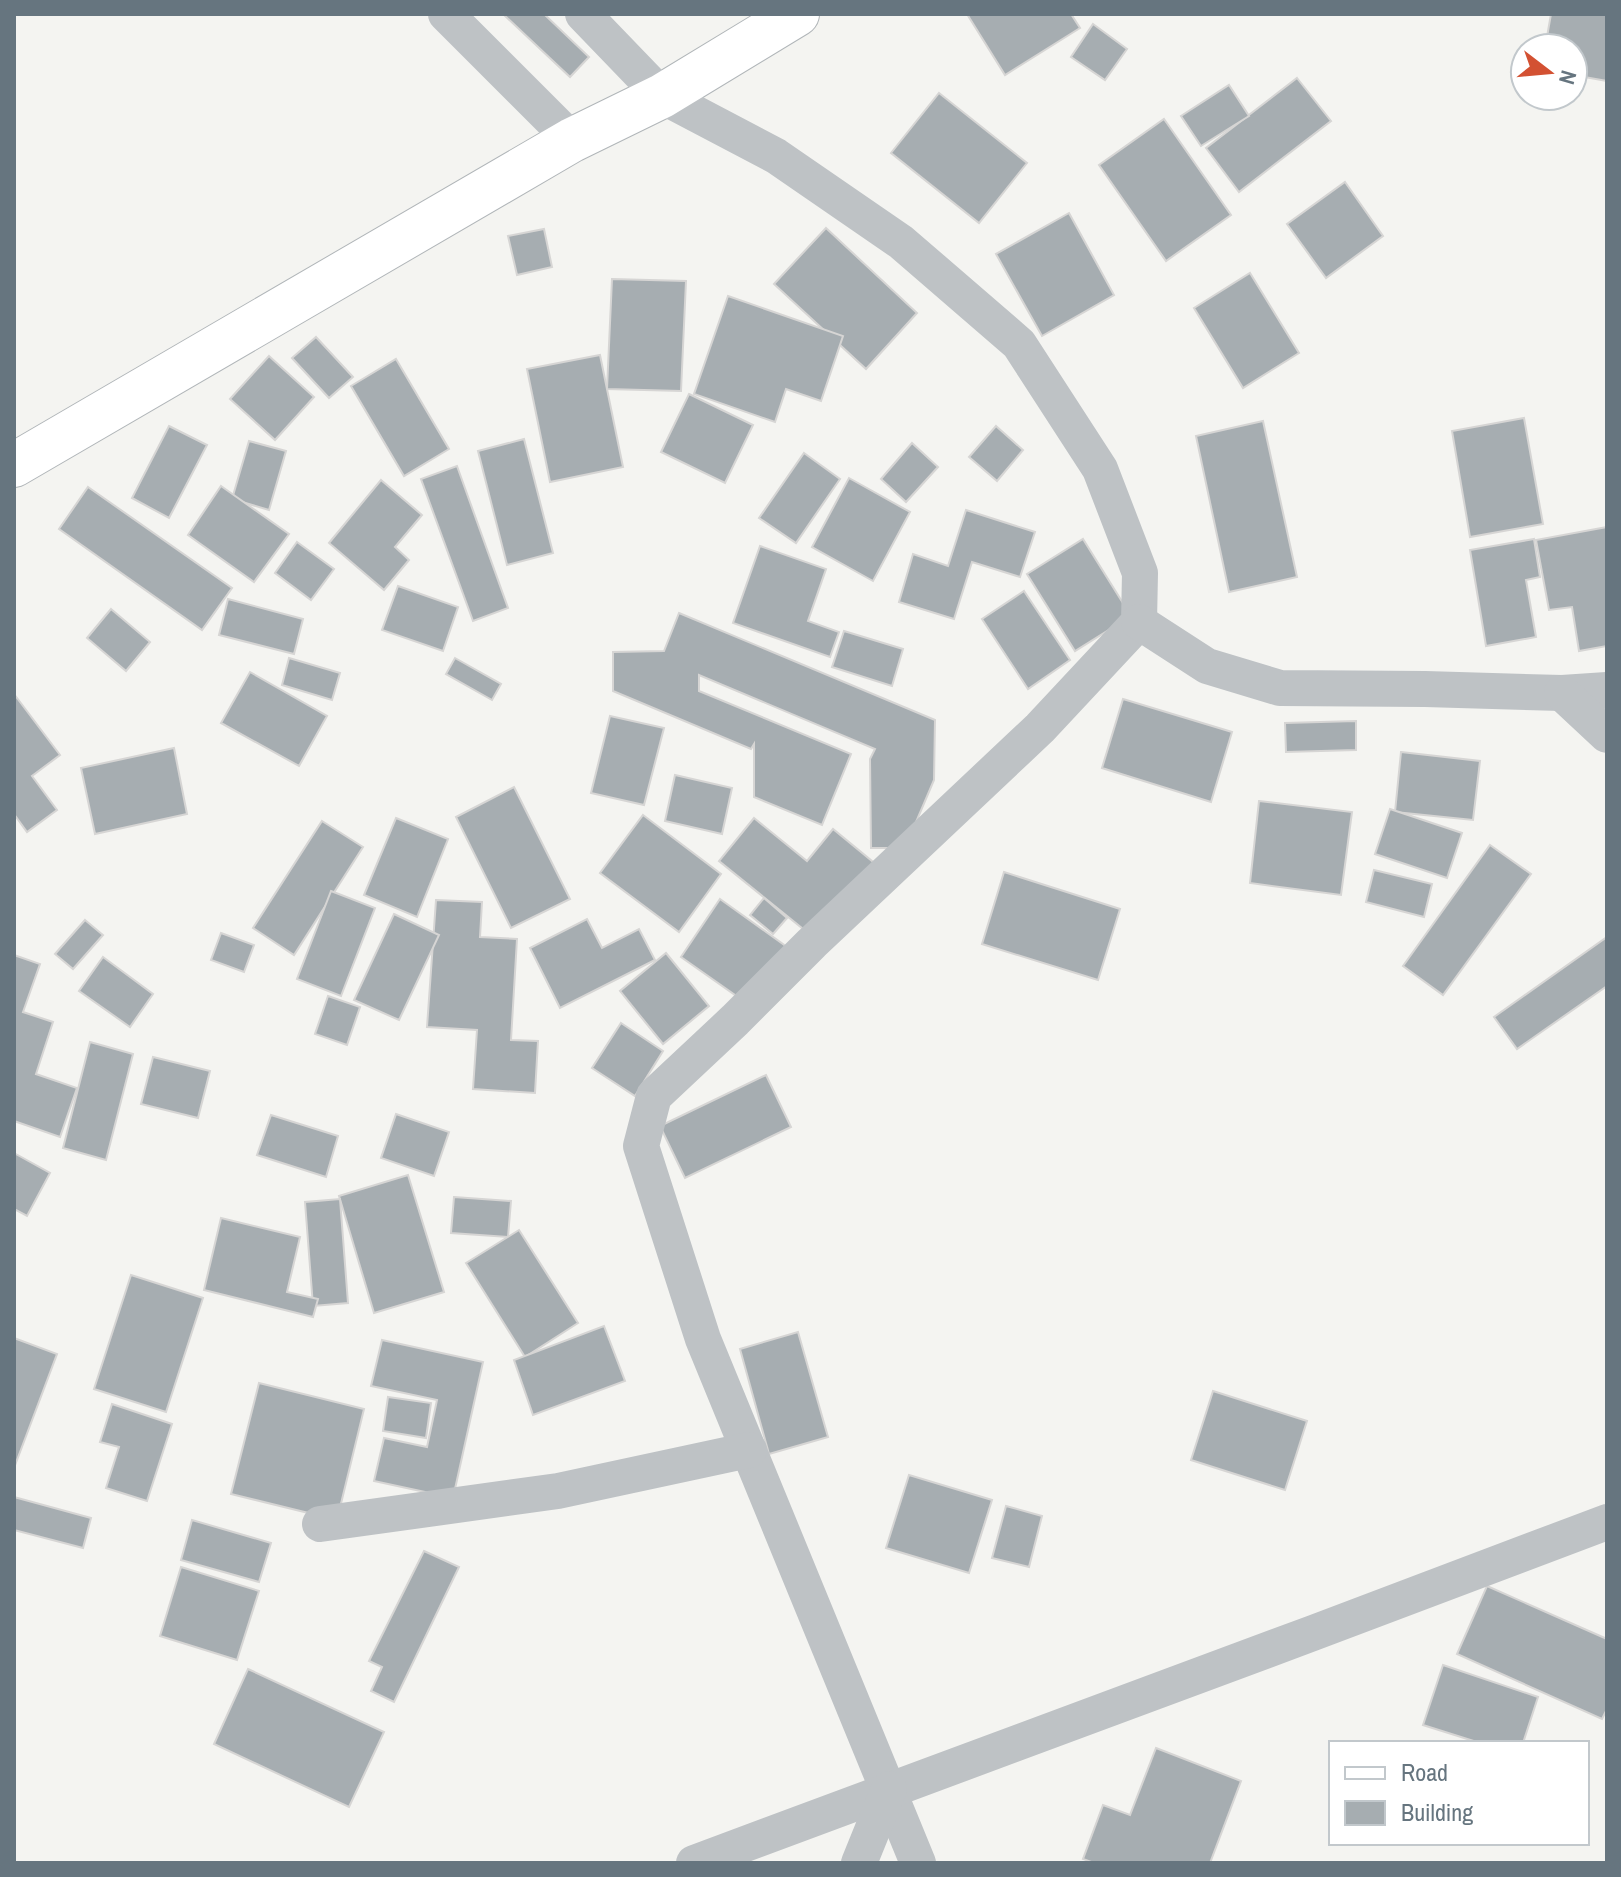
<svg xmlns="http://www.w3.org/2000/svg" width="1621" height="1877" viewBox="0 0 1621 1877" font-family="'Archivo Narrow',sans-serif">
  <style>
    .building { fill: #a6adb1; stroke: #d6d5d4; stroke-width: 2 }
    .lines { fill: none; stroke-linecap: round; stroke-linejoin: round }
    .secondary-casing { stroke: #b1b6b9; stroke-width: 46 }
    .street { stroke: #bec2c5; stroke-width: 36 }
    .secondary { stroke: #fff; stroke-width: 44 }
  </style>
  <rect width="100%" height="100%" fill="#f4f4f1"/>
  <!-- building -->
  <g class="building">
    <polygon points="503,14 544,14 589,57 570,77"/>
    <polygon points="967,14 1071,14 1080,28 1005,75"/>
    <polygon points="1551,14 1607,14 1607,81 1573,75 1573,48 1545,48"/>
    <polygon points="1093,24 1127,49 1105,80 1071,57"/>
    <polygon points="1297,78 1331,121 1239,192 1206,148"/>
    <polygon points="1229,85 1249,116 1201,146 1181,116"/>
    <polygon points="939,93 1027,163 979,223 891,153"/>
    <polygon points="1164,119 1231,215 1166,261 1099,165"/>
    <polygon points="1345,182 1383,236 1326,278 1287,224"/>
    <polygon points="1069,213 1114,295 1042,336 996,254"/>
    <polygon points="826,228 917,313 866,369 774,284"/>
    <polygon points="544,229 552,267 517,275 508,236"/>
    <polygon points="1250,273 1299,353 1243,388 1194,308"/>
    <polygon points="612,279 686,281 681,391 607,389"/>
    <polygon points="728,296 843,336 821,401 786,389 775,422 694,394"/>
    <polygon points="316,337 353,377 329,398 292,358"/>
    <polygon points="600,355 623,467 550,482 527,369"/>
    <polygon points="269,356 314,397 275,440 230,399"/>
    <polygon points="396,359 449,449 404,476 351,386"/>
    <polygon points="689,394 753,425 725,483 661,452"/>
    <polygon points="1524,418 1543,524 1470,537 1452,431"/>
    <polygon points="1263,421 1297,577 1229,592 1196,436"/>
    <polygon points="169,426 207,445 169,518 132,498"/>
    <polygon points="996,426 1023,450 997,481 969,457"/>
    <polygon points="524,439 553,553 507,565 478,451"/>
    <polygon points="249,441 286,451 269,510 232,499"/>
    <polygon points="912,443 938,467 906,502 881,479"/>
    <polygon points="804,453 840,479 796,543 759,518"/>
    <polygon points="457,466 508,608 473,621 421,479"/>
    <polygon points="849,478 910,512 873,581 812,547"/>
    <polygon points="381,480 422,515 395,547 409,560 384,590 329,543"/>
    <polygon points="221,486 289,534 254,582 188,535"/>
    <polygon points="88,487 232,588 202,630 59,529"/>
    <polygon points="966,510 1035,532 1020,577 972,562 954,619 899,602 913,554 948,566"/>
    <polygon points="1607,527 1607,646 1579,651 1572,607 1549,610 1536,540"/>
    <polygon points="1083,539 1131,616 1075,651 1027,574"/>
    <polygon points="1534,539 1540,577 1526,580 1536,637 1486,646 1470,550"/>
    <polygon points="297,542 334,569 311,600 275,573"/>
    <polygon points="760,546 826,569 808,621 839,632 830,657 733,623"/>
    <polygon points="398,586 458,607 443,651 382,630"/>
    <polygon points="1024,591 1070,660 1028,689 982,619"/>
    <polygon points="228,599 303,619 294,654 219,635"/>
    <polygon points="111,609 150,642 126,671 87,638"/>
    <polygon points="679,613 935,720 934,780 905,848 871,848 870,759 875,749 699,675 699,691 851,754 822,825 754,797 754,744 751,749 613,691 613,652 664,651"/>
    <polygon points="844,631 903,649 892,686 832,667"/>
    <polygon points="289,658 340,673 332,700 282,685"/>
    <polygon points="455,658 501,684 492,700 446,674"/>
    <polygon points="250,672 327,716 299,766 221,723"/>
    <polygon points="14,694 60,755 32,776 57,810 27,832 14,814"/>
    <polygon points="1123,699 1232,732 1211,802 1102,768"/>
    <polygon points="610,716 664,728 644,805 591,793"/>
    <polygon points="1356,721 1356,750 1286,752 1285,723"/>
    <polygon points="174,748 187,814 95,834 81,768"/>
    <polygon points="1401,752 1480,761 1473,820 1395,812"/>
    <polygon points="675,775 732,788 722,834 665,821"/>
    <polygon points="514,787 570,899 511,928 456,817"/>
    <polygon points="1259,801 1352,812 1341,895 1250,883"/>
    <polygon points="1390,809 1462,833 1447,878 1375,854"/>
    <polygon points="643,815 721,874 679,932 600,873"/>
    <polygon points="396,818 448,839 417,917 364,895"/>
    <polygon points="754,818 807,861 833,829 878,866 818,941 719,861"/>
    <polygon points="322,821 363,847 294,955 253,928"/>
    <polygon points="1490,845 1531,874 1443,995 1403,966"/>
    <polygon points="1374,870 1432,884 1424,917 1366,902"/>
    <polygon points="1004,872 1120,909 1098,980 982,944"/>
    <polygon points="331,891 375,908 341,996 297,979"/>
    <polygon points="764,898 787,918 773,934 750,915"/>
    <polygon points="720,899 794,952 755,1009 681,957"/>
    <polygon points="436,900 482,902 480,937 517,939 511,1040 538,1041 535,1093 473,1089 477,1030 427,1027"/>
    <polygon points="394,914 439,935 399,1020 354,1000"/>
    <polygon points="587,919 602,948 639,929 655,960 560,1008 530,948"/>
    <polygon points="85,920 103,935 73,969 55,954"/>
    <polygon points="221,933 254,945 244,972 211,960"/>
    <polygon points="1607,937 1607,986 1517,1049 1494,1017"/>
    <polygon points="666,953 709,1006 663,1044 620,991"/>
    <polygon points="14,955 40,964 23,1012 53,1022 36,1074 77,1088 60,1137 14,1121"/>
    <polygon points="103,957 153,994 130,1027 79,991"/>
    <polygon points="328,996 360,1007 347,1045 315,1034"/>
    <polygon points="621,1023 663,1051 635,1096 592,1068"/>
    <polygon points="90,1042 133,1054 106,1160 63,1148"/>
    <polygon points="153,1057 210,1071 198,1118 141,1104"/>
    <polygon points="766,1075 791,1127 685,1178 660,1126"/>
    <polygon points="396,1114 449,1132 434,1176 381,1158"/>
    <polygon points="271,1115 338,1136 326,1177 257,1155"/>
    <polygon points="14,1153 50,1173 27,1216 14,1209"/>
    <polygon points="408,1175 444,1292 374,1313 339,1196"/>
    <polygon points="454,1197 511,1201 508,1237 451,1233"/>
    <polygon points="340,1199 348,1303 313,1306 305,1202"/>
    <polygon points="221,1218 300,1237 287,1292 318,1299 313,1317 204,1290"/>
    <polygon points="519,1230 578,1323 525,1357 466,1263"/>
    <polygon points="131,1275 203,1298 166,1412 94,1389"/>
    <polygon points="604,1326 625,1381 533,1415 514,1360"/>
    <polygon points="798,1332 828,1437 769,1454 740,1349"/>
    <polygon points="14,1338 57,1354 14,1468"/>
    <polygon points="382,1340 483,1362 453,1498 374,1481 384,1438 427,1447 437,1400 371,1386"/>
    <polygon points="259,1383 364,1409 337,1520 231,1494"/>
    <polygon points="1213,1391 1307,1421 1285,1490 1191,1460"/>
    <polygon points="388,1397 431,1403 426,1438 383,1431"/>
    <polygon points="112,1404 172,1424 147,1501 106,1488 119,1447 100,1442"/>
    <polygon points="909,1475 992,1500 969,1573 886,1548"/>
    <polygon points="14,1497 91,1518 83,1548 14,1530"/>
    <polygon points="1006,1506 1042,1516 1029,1567 992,1558"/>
    <polygon points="192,1520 271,1543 259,1582 181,1560"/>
    <polygon points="424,1551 459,1567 394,1702 371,1691 382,1667 369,1661"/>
    <polygon points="181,1567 259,1591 237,1660 160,1636"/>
    <polygon points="1487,1586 1607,1639 1607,1709 1602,1719 1457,1654"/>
    <polygon points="1443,1665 1538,1697 1523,1743 1480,1743 1423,1725"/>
    <polygon points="248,1669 384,1732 349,1807 214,1744"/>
    <polygon points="1156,1748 1241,1781 1210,1863 1094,1863 1083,1859 1103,1805 1130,1815"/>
  </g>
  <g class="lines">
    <defs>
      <polyline id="secondary" points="14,465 572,140 662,96 797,14"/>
    </defs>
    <!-- secondary casing -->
    <use href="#secondary" class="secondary-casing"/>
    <!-- street -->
    <g class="street">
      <polyline points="446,14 572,140"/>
      <polyline points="583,14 662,96 776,156 901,242 1019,344 1100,469 1140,573 1139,622 1040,728 812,943 735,1020 654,1096 641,1146 703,1339 918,1863"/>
      <polyline points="1139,622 1207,666 1280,688 1425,689 1562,693 1607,690"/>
      <polyline points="1562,693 1607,735"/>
      <polyline points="320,1524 558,1491 749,1450"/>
      <polyline points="694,1863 1313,1633 1607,1522"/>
      <polyline points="859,1863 889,1789"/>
    </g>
    <!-- secondary -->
    <use href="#secondary" class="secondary"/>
  </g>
  <!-- border -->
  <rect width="1621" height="1877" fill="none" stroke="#66757f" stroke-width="32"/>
  <!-- legend -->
  <rect x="1329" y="1741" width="260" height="104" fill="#ffffff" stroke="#c2c8cc" stroke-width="2"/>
  <rect x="1345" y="1767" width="40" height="12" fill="#ffffff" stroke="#c2c8cc" stroke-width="2"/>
  <text x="1401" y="1781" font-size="24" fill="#66757f">Road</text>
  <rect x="1345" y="1801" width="40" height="24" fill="#a6adb1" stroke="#c2c8cc" stroke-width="2"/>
  <text x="1401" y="1821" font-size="24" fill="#66757f">Building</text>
  <!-- north arrow -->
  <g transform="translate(1549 72) rotate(106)"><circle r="38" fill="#ffffff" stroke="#c2c8cc" stroke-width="2"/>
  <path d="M0-6L14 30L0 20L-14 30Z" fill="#d35132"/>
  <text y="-12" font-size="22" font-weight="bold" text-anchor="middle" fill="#66757f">N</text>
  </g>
</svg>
